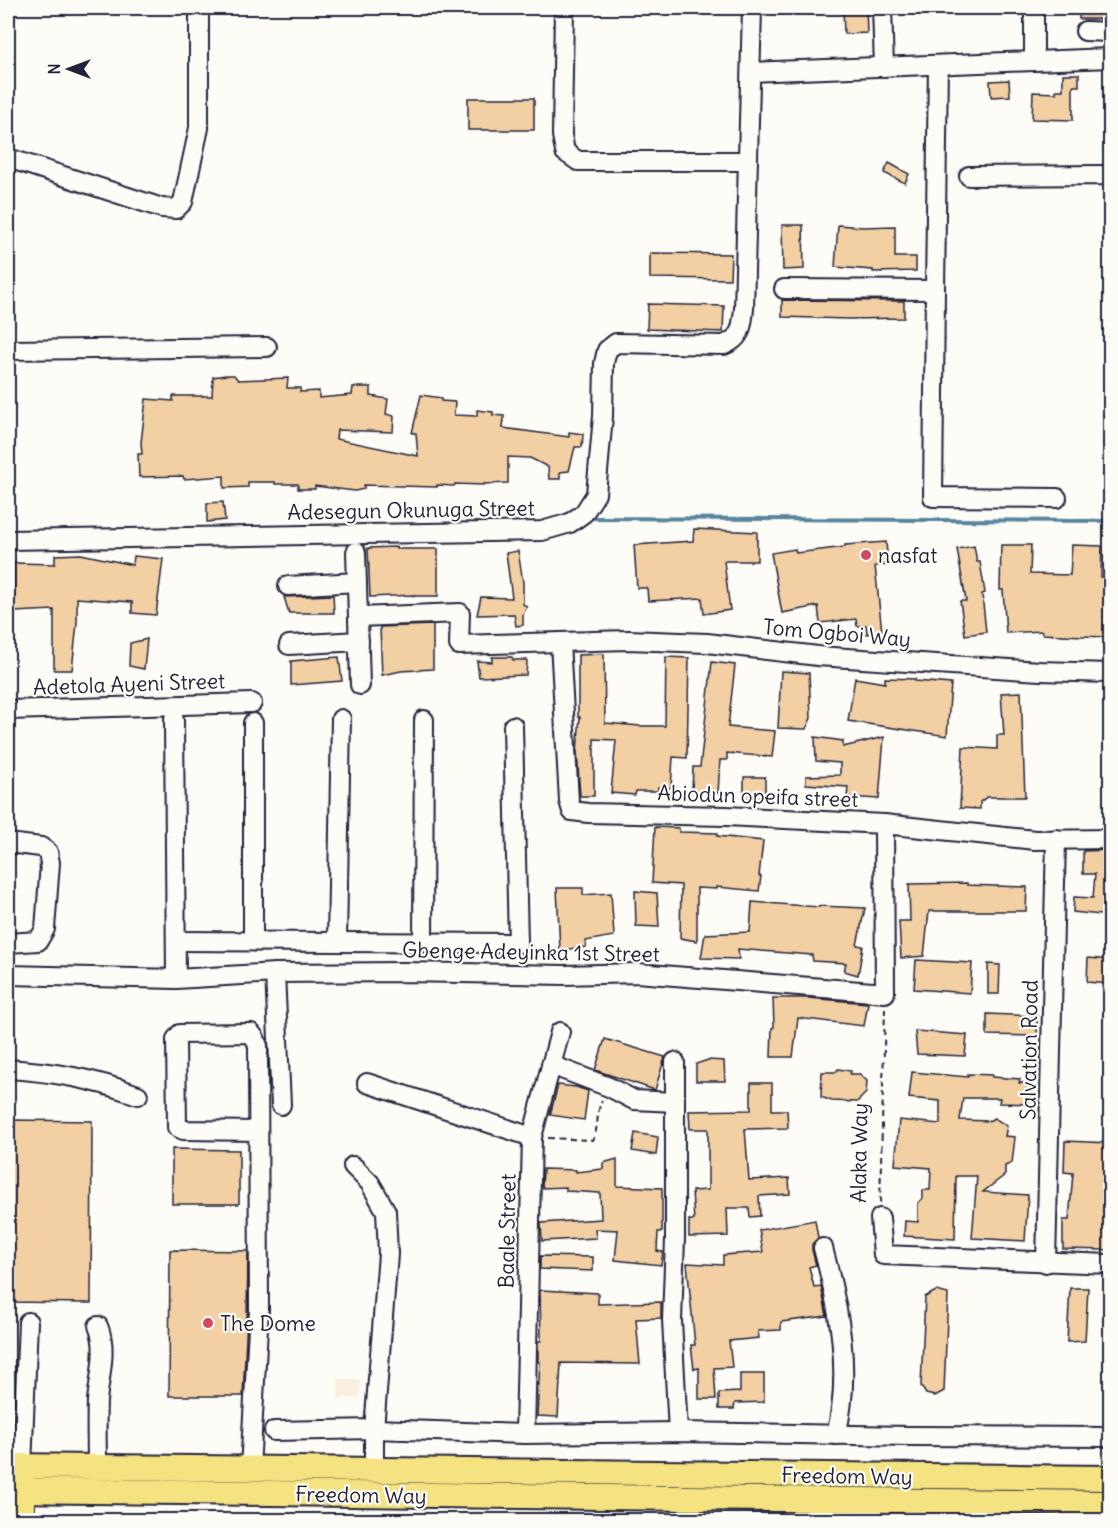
<svg xmlns="http://www.w3.org/2000/svg" width="1118" height="1528" viewBox="0 0 1118 1528" font-family="Delius,sans-serif">
  <style>
    .built { fill: #faefde }
    .lines { fill: none; stroke-linecap: round; stroke-linejoin: round }
    .stream { stroke: #59849d; stroke-width: 4 }
    .building { fill: #f2d0a3; stroke: #22223b; stroke-width: 1.5 }
    .minor-casing { stroke: #22223b; stroke-width: 22 }
    .major-casing { stroke: #22223b; stroke-width: 28 }
    .path { stroke: #22223b; stroke-width: 2; stroke-dasharray: 6 4.5; stroke-linecap: butt }
    .minor { stroke: #fdfcf7; stroke-width: 18 }
    .major { stroke: #f5e382; stroke-width: 24 }
    .poi-dot { fill: #d1495b; stroke: #fdfcf7; stroke-width: 2 }
    .labels { text-anchor: middle; dominant-baseline: central; stroke-width: 4.5; stroke-linejoin: round; paint-order: stroke }
    .street-label { font-size: 21px; fill: #22223b; stroke: #fdfcf7 }
    .poi-label { font-size: 21px; fill: #22223b; stroke: #fdfcf7; text-anchor: start }
  </style>
  <rect width="100%" height="100%" fill="#fdfcf7"/>
  <filter id="ink" filterUnits="userSpaceOnUse"><feTurbulence type="fractalNoise" baseFrequency=".0167" numOctaves="2"/><feDisplacementMap in="SourceGraphic" scale="12" xChannelSelector="R" yChannelSelector="G"/><feConvolveMatrix kernelMatrix="1 2 1 2 8 2 1 2 1" color-interpolation-filters="sRGB"/></filter>
  <g filter="url(#ink)">
    <!-- built -->
    <polygon class="built" points="338,1379 361,1379 359,1398 338,1398"/>
    <g class="lines">
      <!-- stream -->
      <polyline class="stream" points="586,518 1110,521"/>
    </g>
    <!-- building -->
    <g class="building">
      <polygon points="843,8 866,8 867,33 844,34"/>
      <rect x="1079" y="8" width="31" height="11"/>
      <polygon points="1063,74 1079,74 1079,86 1073,86 1073,120 1032,119 1033,92 1056,93 1056,90 1063,90"/>
      <polygon points="1009,80 1010,96 991,97 990,81"/>
      <rect x="468" y="98" width="66" height="32"/>
      <polygon points="889,163 909,174 905,183 884,173"/>
      <polygon points="782,225 803,225 804,269 783,270"/>
      <polygon points="838,225 863,227 895,226 895,257 916,257 916,271 873,272 873,270 835,267"/>
      <polygon points="650,253 731,254 730,279 650,278"/>
      <polygon points="782,300 904,301 904,318 849,319 782,317"/>
      <polygon points="648,304 724,306 723,332 647,329"/>
      <polygon points="226,375 234,375 238,380 288,378 287,388 300,388 300,392 319,391 319,398 352,395 353,387 371,387 371,396 388,399 386,414 394,416 393,432 337,430 336,439 418,456 416,433 412,433 421,395 441,398 441,401 455,402 454,415 477,416 477,410 493,412 493,415 504,416 503,428 569,437 569,432 583,434 582,447 575,447 569,471 560,472 560,479 549,479 548,467 530,458 508,457 508,483 484,484 484,485 455,484 454,486 437,485 437,487 364,485 364,489 355,491 315,486 315,489 298,489 298,484 275,484 275,482 248,482 248,487 224,488 224,476 184,479 183,476 139,477 138,454 142,454 141,443 146,399 173,401 173,396 212,396 213,377"/>
      <polygon points="223,502 225,520 207,522 207,503"/>
      <polygon points="694,529 757,532 757,561 724,561 730,610 704,614 702,598 648,601 647,588 637,588 634,545 693,541"/>
      <polygon points="886,542 888,565 875,566 882,632 867,634 866,625 857,626 856,619 820,623 818,606 782,613 771,553 795,549 796,553 845,547 845,545"/>
      <polygon points="1001,545 1031,545 1030,574 1070,575 1072,545 1102,546 1101,577 1105,577 1105,637 1042,634 1042,631 1006,633 1003,590 1000,590"/>
      <polygon points="974,546 977,562 980,562 985,593 982,594 986,632 965,635 960,601 966,601 957,549"/>
      <polygon points="396,547 396,549 438,549 438,596 414,596 414,595 370,597 368,548"/>
      <polygon points="518,551 523,582 523,604 527,607 523,614 523,625 516,626 514,614 477,615 481,597 512,598 506,553"/>
      <polygon points="81,554 133,565 134,556 163,559 156,615 132,613 132,602 77,598 77,623 72,670 54,670 54,610 14,612 14,563 55,564 55,555"/>
      <polygon points="333,595 334,613 289,613 284,597"/>
      <polygon points="433,625 433,669 401,671 382,675 380,627"/>
      <polygon points="147,639 144,669 129,666 130,643"/>
      <polygon points="604,654 605,723 641,726 665,726 666,657 689,658 687,758 673,757 671,788 658,787 658,791 636,791 635,795 611,793 616,740 594,739 594,796 580,796 577,751 580,717 578,717 578,655"/>
      <polygon points="339,657 342,681 291,685 291,661"/>
      <polygon points="492,657 512,657 513,660 527,660 526,675 479,677 477,661 492,662"/>
      <polygon points="712,662 735,665 728,727 775,731 772,757 727,753 727,760 720,760 718,793 692,791 693,767 700,767"/>
      <polygon points="781,671 809,673 811,718 806,729 778,728"/>
      <polygon points="855,678 885,683 885,678 915,679 915,681 951,684 947,736 848,721"/>
      <polygon points="1021,692 1025,797 987,797 980,802 980,809 960,808 963,747 997,749 997,735 1004,735 1001,693"/>
      <polygon points="815,737 843,741 843,747 884,737 879,799 847,797 848,787 806,784 806,776 840,775 840,763 816,761"/>
      <rect x="744" y="777" width="21" height="22"/>
      <polygon points="655,827 679,828 679,832 718,833 717,836 763,841 759,876 761,876 759,891 717,887 717,889 697,888 697,941 680,938 681,885 652,883"/>
      <polygon points="1110,850 1110,916 1073,912 1074,897 1093,898 1095,874 1083,874 1083,851"/>
      <polygon points="967,883 967,885 1027,887 1026,911 929,911 924,956 901,958 899,921 910,921 909,884"/>
      <polygon points="557,888 583,888 583,895 611,893 614,936 585,941 586,947 560,950"/>
      <polygon points="635,891 657,893 659,927 636,926"/>
      <polygon points="752,902 819,907 819,906 865,908 857,945 863,946 858,975 844,971 846,963 813,961 812,955 738,949 739,959 701,958 705,934 750,932"/>
      <polygon points="1088,958 1110,960 1110,984 1087,982"/>
      <polygon points="916,960 972,963 970,993 914,989"/>
      <polygon points="988,964 1000,965 999,994 988,994"/>
      <polygon points="773,998 808,998 868,1003 864,1026 798,1018 793,1057 771,1057 772,1028 774,1027"/>
      <polygon points="987,1014 1037,1016 1037,1036 987,1035"/>
      <polygon points="915,1031 967,1035 965,1056 917,1054"/>
      <polygon points="605,1039 665,1057 655,1090 595,1070"/>
      <polygon points="708,1060 724,1061 725,1081 696,1081 696,1064"/>
      <polygon points="838,1069 851,1071 850,1074 860,1074 867,1081 866,1093 857,1102 832,1101 821,1097 822,1072 836,1072"/>
      <polygon points="912,1072 968,1077 968,1074 992,1075 992,1077 1020,1079 1019,1083 1028,1083 1028,1090 1030,1091 1029,1104 999,1103 1000,1098 963,1098 960,1120 989,1121 994,1118 1007,1126 1005,1136 1015,1137 1012,1163 1005,1166 1005,1175 983,1192 1028,1195 1025,1241 972,1238 977,1176 956,1176 955,1239 904,1236 905,1221 918,1222 918,1203 923,1198 923,1190 930,1190 931,1168 895,1165 899,1120 940,1124 940,1101 909,1098"/>
      <polygon points="751,1083 772,1083 772,1110 787,1110 788,1128 745,1129 749,1180 789,1178 790,1194 759,1196 760,1216 750,1217 749,1208 727,1208 728,1236 689,1237 689,1220 694,1220 692,1191 708,1190 708,1129 690,1129 689,1111 751,1110"/>
      <polygon points="558,1085 576,1087 588,1091 584,1120 550,1115"/>
      <polygon points="8,1120 92,1121 91,1303 8,1302"/>
      <polygon points="635,1133 658,1137 656,1155 632,1151"/>
      <polygon points="1065,1141 1110,1143 1110,1250 1063,1249 1063,1220 1069,1220 1073,1173 1064,1172"/>
      <polygon points="172,1149 239,1150 239,1204 172,1204"/>
      <polygon points="617,1159 617,1186 662,1188 662,1232 658,1232 657,1251 663,1252 661,1265 615,1260 618,1230 595,1229 596,1238 542,1241 541,1223 601,1219 600,1193 566,1191 566,1187 542,1188 543,1169 576,1170 576,1172 603,1169 603,1163"/>
      <polygon points="815,1220 818,1238 812,1244 812,1250 816,1265 809,1267 814,1287 821,1286 827,1316 781,1322 781,1330 758,1331 759,1338 729,1341 732,1367 714,1368 716,1399 699,1399 699,1368 694,1369 691,1345 695,1345 687,1263 723,1265 723,1255 763,1252 759,1230"/>
      <polygon points="170,1250 248,1251 247,1317 243,1396 169,1396"/>
      <polygon points="540,1256 593,1257 593,1271 540,1269"/>
      <polygon points="1070,1288 1088,1288 1085,1341 1067,1342"/>
      <polygon points="540,1290 598,1293 598,1304 661,1302 661,1318 636,1319 640,1364 561,1363 558,1417 537,1416 540,1362 538,1362 538,1341 541,1341"/>
      <polygon points="936,1291 948,1294 944,1391 935,1396 926,1394 921,1386 925,1297"/>
      <polygon points="740,1374 764,1374 764,1402 735,1403 734,1409 719,1409 719,1393 740,1392"/>
    </g>
    <g class="lines">
      <defs>
        <g id="minor">
          <polyline points="564,8 562,135 565,152 578,161 748,161"/>
          <polyline points="882,8 884,67"/>
          <polyline points="1034,8 1034,61"/>
          <polyline points="1085,31 1110,32"/>
          <polyline points="751,72 1110,58"/>
          <polyline points="8,158 162,208 176,209 183,202 199,128 199,8"/>
          <polyline points="969,176 1101,175 1110,176"/>
          <polyline points="784,289 935,290 938,65"/>
          <polyline points="935,290 933,497 1057,498"/>
          <polyline points="8,350 267,347"/>
          <path d="M 8,540 L 542,531 L 570,523 L 584,513 L 596,494 L 603,416 L 604,363 L 607,350 L 616,343 L 724,345 C 742,338 742,326 744,309 L 752,8"/>
          <polyline points="356,552 360,685"/>
          <polyline points="288,586 357,582"/>
          <polyline points="358,617 460,613 459,645 628,640 707,643 818,656 1040,671 1110,673"/>
          <polyline points="560,642 569,801 572,811 588,813 726,816 884,824 1035,840 1110,839"/>
          <polyline points="289,645 359,641"/>
          <polyline points="8,710 252,703"/>
          <polyline points="253,723 253,940"/>
          <polyline points="8,843 41,847 48,852 50,863 45,929 38,941 8,943"/>
          <polyline points="177,941 518,943 513,726"/>
          <polyline points="337,941 341,719"/>
          <polyline points="423,942 424,720"/>
          <polyline points="275,973 281,1105"/>
          <polyline points="8,975 176,979 174,719"/>
          <polyline points="176,979 275,973 404,972 564,975 637,973 885,993 884,824"/>
          <polyline points="675,1062 675,1239 672,1320 678,1432"/>
          <polyline points="551,1065 609,1087 634,1100 675,1102"/>
          <path d="M 8,1069 C 55,1072 93,1079 138,1095"/>
          <polyline points="367,1083 532,1137"/>
          <polyline points="353,1166 370,1183 386,1211 388,1254 374,1429 374,1471"/>
          <polyline points="880,1218 883,1255 1110,1264"/>
          <path d="M 823,1248 C 839,1308 852,1373 836,1435"/>
          <polyline points="1046,1263 1056,839"/>
          <polyline points="274,1431 374,1429 525,1434 678,1432 910,1436 1110,1437"/>
          <polyline points="525,1434 532,1137 560,1032"/>
          <polyline points="22,1466 28,1322"/>
          <path d="M 97,1468 C 97,1445 96,1423 97,1401 C 99,1378 108,1348 98,1326"/>
          <polyline points="250,1469 259,1310 258,1046 255,1038 251,1033 180,1034 176,1039 177,1127 183,1130 258,1131"/>
        </g>
        <g id="major">
          <polyline points="8,1466 1110,1478"/>
          <polyline points="8,1490 1110,1503"/>
          <polyline points="22,1520 22,1475"/>
        </g>
      </defs>
      <!-- minor casing -->
      <use href="#minor" class="minor-casing"/>
      <!-- major casing -->
      <use href="#major" class="major-casing"/>
      <!-- path -->
      <g class="path">
        <path d="M 548,1138 L 593,1140 C 599,1126 596,1113 602,1100"/>
        <polyline points="880,1203 885,1008"/>
      </g>
      <!-- minor -->
      <use href="#minor" class="minor"/>
      <!-- major -->
      <use href="#major" class="major"/>
    </g>
  </g>
  <!-- markers -->
  <g class="poi-dot">
    <circle cx="866" cy="555" r="6"/>
    <circle cx="208" cy="1323" r="6"/>
  </g>
  <g class="labels">
    <!-- street labels -->
    <g class="street-label">
      <text transform="translate(411 510) rotate(-1)">Adesegun Okunuga Street</text>
      <text transform="translate(837 633) rotate(5)">Tom Ogboi Way</text>
      <text transform="translate(129 684) rotate(-2)">Adetola Ayeni Street</text>
      <text transform="translate(758 796) rotate(2)">Abiodun opeifa street</text>
      <text transform="translate(531 952) rotate(1)">Gbenge Adeyinka 1st Street</text>
      <text transform="translate(1029 1050) rotate(-89)">Salvation Road</text>
      <text transform="translate(859 1153) rotate(-89)">Alaka Way</text>
      <text transform="translate(507 1231) rotate(-89)">Baale Street</text>
      <text transform="translate(847 1476) rotate(1)">Freedom Way</text>
      <text transform="translate(361 1495) rotate(1)">Freedom Way</text>
    </g>
    <!-- poi labels -->
    <g class="poi-label">
      <text x="878" y="555">nasfat</text>
      <text x="220" y="1323">The Dome</text>
    </g>
  </g>
  <!-- margin -->
  <rect width="1118" height="1528" fill="none" stroke="#fdfcf7" stroke-width="30"/>
  <rect x="15" y="15" width="1088" height="1498" fill="none" stroke="#22223b" stroke-width="2" filter="url(#ink)"/>
  <!-- north arrow -->
  <g transform="translate(69 69) rotate(270)" stroke="#fdfcf7" stroke-width="4.5" paint-order="stroke">
  <path d="M0-4.5L10 22L0 15L-10 22Z" fill="#22223b"/>
  <text y="-9" font-size="16" font-weight="bold" text-anchor="middle" fill="#22223b">N</text>
  </g>
</svg>
